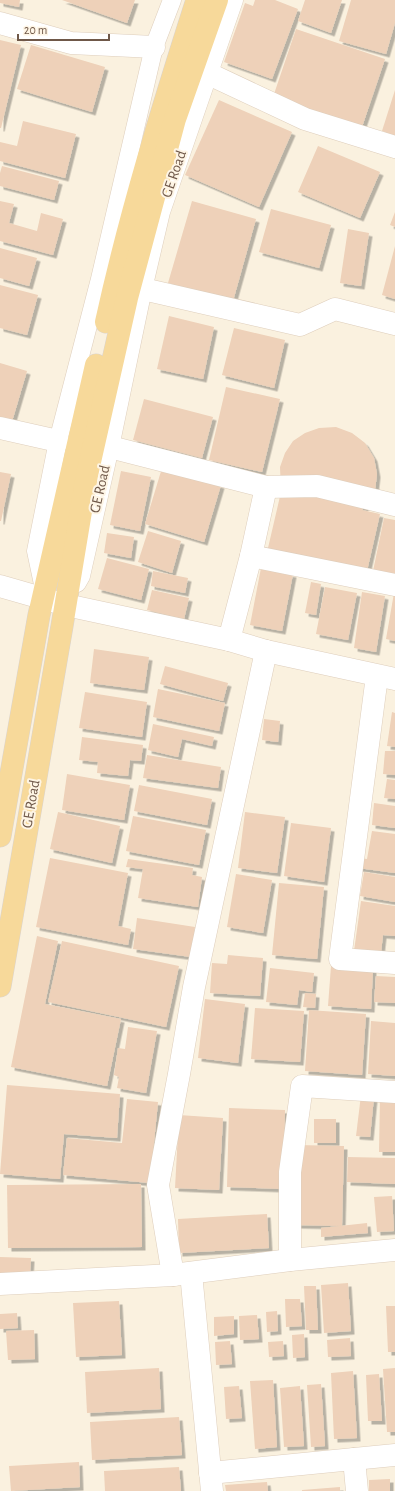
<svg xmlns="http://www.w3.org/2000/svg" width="395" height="1491" viewBox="0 0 395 1491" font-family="'Alegreya Sans',sans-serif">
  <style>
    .building { fill: #eed1b9; filter: url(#shadow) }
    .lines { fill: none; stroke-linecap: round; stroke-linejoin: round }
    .service-casing { stroke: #decebc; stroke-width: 19 }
    .minor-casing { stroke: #decebc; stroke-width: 23 }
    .primary-casing { stroke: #dad4d0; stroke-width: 23 }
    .service { stroke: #fff; stroke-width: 18 }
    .minor { stroke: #fff; stroke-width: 22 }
    .primary { stroke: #f7d99a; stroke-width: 22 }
    .labels { text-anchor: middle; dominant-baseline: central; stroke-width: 4; stroke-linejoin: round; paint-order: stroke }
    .street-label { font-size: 15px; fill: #6f5849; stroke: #fef5e5 }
  </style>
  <defs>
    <filter id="shadow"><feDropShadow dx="3.5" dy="3.5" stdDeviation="0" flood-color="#0004"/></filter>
  </defs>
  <rect width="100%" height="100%" fill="#faf1df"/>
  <!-- building -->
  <g class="building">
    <polygon points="0,0 20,0 19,7 0,3"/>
    <polygon points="62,0 135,0 127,23"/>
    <polygon points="255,0 275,0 298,9 272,79 224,62 245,3 253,6"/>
    <polygon points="305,0 342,0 331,33 298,21"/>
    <polygon points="351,0 395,0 395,23 386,54 339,41"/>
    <polygon points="296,29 385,59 362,127 273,97"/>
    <polygon points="0,40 21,45 1,128 0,128"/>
    <polygon points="31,45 105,67 92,112 17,89"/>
    <polygon points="395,90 395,136 382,131"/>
    <polygon points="219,100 292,132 259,207 185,175"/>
    <polygon points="23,121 76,134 65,178 0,161 0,142 17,146"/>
    <polygon points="318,146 380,172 360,218 298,192"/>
    <polygon points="2,166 59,181 54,200 0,186 0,173"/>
    <polygon points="0,201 14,204 9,223 37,231 41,213 63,219 53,255 0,241"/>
    <polygon points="192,201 256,219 233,301 168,283"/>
    <polygon points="271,209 331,225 319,268 259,252"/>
    <polygon points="395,212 395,227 390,225"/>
    <polygon points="348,229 369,233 361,286 340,283"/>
    <polygon points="395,246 395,299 382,295"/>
    <polygon points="0,248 37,258 29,286 0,278"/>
    <polygon points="0,285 38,295 27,335 0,328"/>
    <polygon points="169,316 214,327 203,379 157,369"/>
    <polygon points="234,328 285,340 274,388 222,375"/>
    <polygon points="0,363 27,371 11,425 0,422"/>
    <polygon points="226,387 280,399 262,472 209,460"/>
    <polygon points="144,399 213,417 202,458 133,440"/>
    <polygon points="336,427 352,433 365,443 374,458 377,474 375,491 366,506 362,510 380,514 367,571 268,548 281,492 280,467 285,453 293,441 305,433 319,428"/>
    <polygon points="162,468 221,485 204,542 145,524"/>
    <polygon points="121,471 151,477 140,531 110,525"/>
    <polygon points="0,472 11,474 1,521 0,521"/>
    <polygon points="384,518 395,520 395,576 373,571"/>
    <polygon points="148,531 181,541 172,573 138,562"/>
    <polygon points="107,533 134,537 131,558 104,553"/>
    <polygon points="107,558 149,569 141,600 98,589"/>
    <polygon points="261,568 293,574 282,631 250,625"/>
    <polygon points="153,571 188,578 185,593 151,586"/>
    <polygon points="311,582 321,584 316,615 305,613"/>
    <polygon points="325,587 357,593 348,640 316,634"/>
    <polygon points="152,590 189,598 184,619 147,610"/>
    <polygon points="362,592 385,596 376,652 354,648"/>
    <polygon points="394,593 395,593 395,641 386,639"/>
    <polygon points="94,649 149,657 144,690 90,683"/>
    <polygon points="165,666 228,683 223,701 160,684"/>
    <polygon points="158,689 225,703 219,731 153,717"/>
    <polygon points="85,692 147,702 142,737 79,728"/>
    <polygon points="392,712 395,713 395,747 387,746"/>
    <polygon points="264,719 280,721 278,742 262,740"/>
    <polygon points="153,724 214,737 212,746 182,739 178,757 148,750"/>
    <polygon points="82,737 143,745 141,761 130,760 128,776 97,773 98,762 79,760"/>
    <polygon points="385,751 395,751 395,775 383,774"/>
    <polygon points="147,755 221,767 218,788 143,778"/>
    <polygon points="67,774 130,785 124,820 62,810"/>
    <polygon points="387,779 395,780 395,799 384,798"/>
    <polygon points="139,785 212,799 207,825 134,811"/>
    <polygon points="374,803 395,806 395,828 372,825"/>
    <polygon points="58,812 120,826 112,863 50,849"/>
    <polygon points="245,812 285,817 277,873 238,868"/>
    <polygon points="133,816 206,830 199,865 126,851"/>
    <polygon points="291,823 331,828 324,882 284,876"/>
    <polygon points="372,831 395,834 395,873 358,868 360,858 367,859"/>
    <polygon points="50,858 128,873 118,926 131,929 128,945 36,927"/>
    <polygon points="128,859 193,868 192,875 202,877 198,907 138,898 143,869 126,867"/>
    <polygon points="364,872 395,877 395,902 360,896"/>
    <polygon points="236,874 272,880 263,933 227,927"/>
    <polygon points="279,883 324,887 317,959 272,955"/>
    <polygon points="361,901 395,906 395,936 383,935 380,961 353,958"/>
    <polygon points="137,918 195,927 191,957 133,949"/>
    <polygon points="37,936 58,941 45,1004 121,1019 107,1086 11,1067"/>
    <polygon points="62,941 179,966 166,1027 48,1002"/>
    <polygon points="228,955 263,958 260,996 210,993 212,963 227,964"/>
    <polygon points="331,966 373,969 371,1009 328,1006"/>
    <polygon points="270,968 314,973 312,992 299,990 297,1005 266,1002"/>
    <polygon points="376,976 395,977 395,1003 374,1002"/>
    <polygon points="305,993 316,994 315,1008 303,1007"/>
    <polygon points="205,999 245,1004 238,1063 198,1058"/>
    <polygon points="255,1008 304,1011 300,1062 251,1059"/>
    <polygon points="309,1010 366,1014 362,1075 305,1071"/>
    <polygon points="371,1021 395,1023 395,1076 368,1074"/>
    <polygon points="128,1027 157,1031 146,1093 117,1088 119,1077 114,1075 118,1048 125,1049"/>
    <polygon points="7,1085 120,1094 117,1138 64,1134 60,1179 0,1174"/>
    <polygon points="361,1095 374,1097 370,1137 356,1136"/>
    <polygon points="380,1097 395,1098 395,1152 379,1152"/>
    <polygon points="127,1099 158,1102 150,1183 63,1175 67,1138 122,1143"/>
    <polygon points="229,1108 285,1110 283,1189 227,1187"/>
    <polygon points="179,1115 223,1118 219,1190 175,1188"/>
    <rect x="314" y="1119" width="22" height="24"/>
    <polygon points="297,1145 344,1146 342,1226 296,1225"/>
    <polygon points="348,1157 395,1158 395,1184 347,1182"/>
    <polygon points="141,1184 142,1247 8,1248 7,1185"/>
    <polygon points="392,1196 394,1231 377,1232 374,1197"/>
    <polygon points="267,1214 269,1248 179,1253 178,1219"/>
    <polygon points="367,1223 368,1233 321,1237 321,1228"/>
    <polygon points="0,1257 31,1258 30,1274 0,1274"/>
    <polygon points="348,1283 351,1331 324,1333 321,1285"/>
    <polygon points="304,1286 316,1286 318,1330 306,1330"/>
    <polygon points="285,1299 300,1299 302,1326 286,1327"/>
    <polygon points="119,1301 122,1355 76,1357 73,1303"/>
    <polygon points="386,1306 395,1306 395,1352 388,1352"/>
    <polygon points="277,1311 278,1331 267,1332 266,1312"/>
    <polygon points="17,1313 18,1328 0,1329 0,1314"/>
    <polygon points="257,1315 259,1339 240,1340 239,1316"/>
    <polygon points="234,1316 234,1334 214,1336 214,1317"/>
    <polygon points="34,1330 35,1359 8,1360 6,1331"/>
    <polygon points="304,1334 305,1357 293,1358 292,1335"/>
    <polygon points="350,1338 351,1356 328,1357 327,1340"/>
    <polygon points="230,1341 232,1364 216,1365 215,1342"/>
    <polygon points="283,1341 284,1356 269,1357 268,1342"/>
    <polygon points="159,1368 161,1409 87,1413 85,1372"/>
    <polygon points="395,1368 395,1432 387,1432 383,1369"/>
    <polygon points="353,1371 357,1438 334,1439 331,1373"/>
    <polygon points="379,1374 382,1421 368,1421 366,1375"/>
    <polygon points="273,1380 277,1447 255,1449 250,1381"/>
    <polygon points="321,1384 325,1446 311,1447 307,1385"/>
    <polygon points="239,1386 242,1418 226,1419 224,1387"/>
    <polygon points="300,1386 304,1446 284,1447 280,1388"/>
    <polygon points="179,1417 182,1455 92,1460 90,1422"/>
    <polygon points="79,1462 80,1487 11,1491 9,1466"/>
    <polygon points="179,1467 181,1491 105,1491 104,1471"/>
    <polygon points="390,1479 390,1491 369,1491 369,1480"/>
    <polygon points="267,1482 268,1491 226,1491 225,1485"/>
    <polygon points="340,1487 340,1491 302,1491 302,1490"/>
  </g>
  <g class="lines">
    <defs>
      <g id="service">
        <polyline points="77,583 81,576 110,447 143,289 161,212 234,0"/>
        <polyline points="44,589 36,551 58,441 100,279 154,47 172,0"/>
      </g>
      <g id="minor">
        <polyline points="0,23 71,43 154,47"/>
        <polyline points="209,74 305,119 395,147"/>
        <polyline points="143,289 300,325 335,309 395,324"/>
        <polyline points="0,428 58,441"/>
        <polyline points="110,447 266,487 317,486 395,505"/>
        <polyline points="251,556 395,585"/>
        <polyline points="0,586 66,605 229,640 266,651 395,679"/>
        <polyline points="229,640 251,556 266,487"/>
        <polyline points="377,676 340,959 395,963"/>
        <polyline points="290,1260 290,1172 302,1086 395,1092"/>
        <polyline points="191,1273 212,1491"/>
        <polyline points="173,1275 158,1185 179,1074 194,987 266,651"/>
        <polyline points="0,1284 173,1275 290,1260 395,1250"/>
        <polyline points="354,1459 357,1491"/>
        <polyline points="210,1473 395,1455"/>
      </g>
      <g id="primary">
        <path d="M 106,322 C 130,213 163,106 197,0"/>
        <polyline points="0,836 39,615 96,365"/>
        <polyline points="0,986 62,626 87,475 127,298 175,119 217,0"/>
      </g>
    </defs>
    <!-- service casing -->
    <use href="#service" class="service-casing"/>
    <!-- minor casing -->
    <use href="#minor" class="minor-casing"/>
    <!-- primary casing -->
    <use href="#primary" class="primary-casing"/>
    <!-- service -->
    <use href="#service" class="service"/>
    <!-- minor -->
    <use href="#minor" class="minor"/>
    <!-- primary -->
    <use href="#primary" class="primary"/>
  </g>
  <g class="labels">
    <!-- street labels -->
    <g class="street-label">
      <text transform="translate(174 174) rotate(-71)">GE Road</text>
      <text transform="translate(100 489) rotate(-77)">GE Road</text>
      <text transform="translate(31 804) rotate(-80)">GE Road</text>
    </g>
  </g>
  <!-- scale -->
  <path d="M18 34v6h91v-6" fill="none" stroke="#6f5849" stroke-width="2"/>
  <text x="24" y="34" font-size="12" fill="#6f5849" stroke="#fef5e5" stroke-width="3" paint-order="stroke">20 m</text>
</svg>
